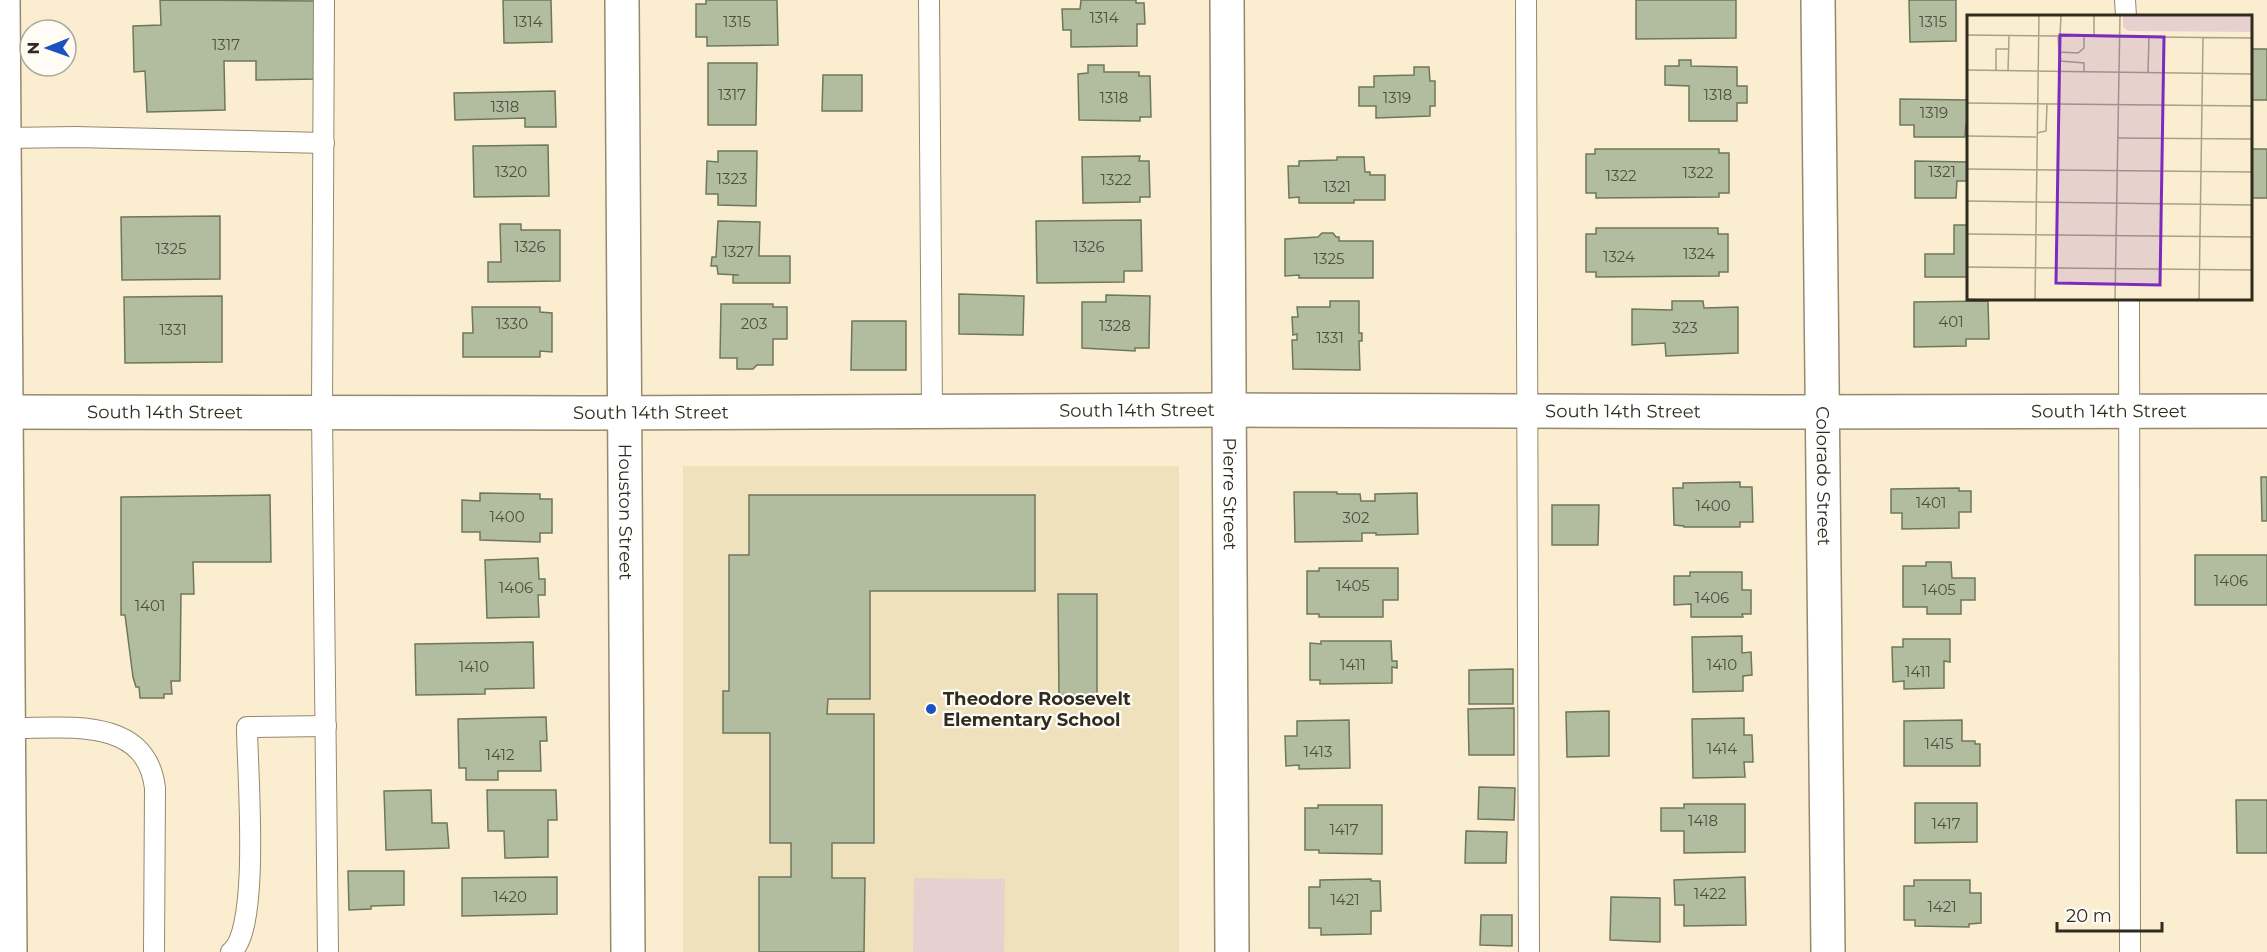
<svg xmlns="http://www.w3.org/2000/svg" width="2267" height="952" viewBox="0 0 2267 952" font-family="Montserrat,sans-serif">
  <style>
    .built { fill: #f0e1bd }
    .green { fill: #e8d0d0 }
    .building { fill: #b2bc9f; stroke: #6e775c; stroke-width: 1.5 }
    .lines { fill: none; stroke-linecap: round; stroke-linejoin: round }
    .service-casing { stroke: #95896e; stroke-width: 22 }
    .minor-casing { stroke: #95896e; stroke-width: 36 }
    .tertiary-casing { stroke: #95896e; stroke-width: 36 }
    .service { stroke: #fff; stroke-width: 20 }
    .minor { stroke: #fff; stroke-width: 33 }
    .tertiary { stroke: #fff; stroke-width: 33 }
    .poi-dot { fill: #1a53bf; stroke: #fffcf6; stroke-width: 2 }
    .labels { text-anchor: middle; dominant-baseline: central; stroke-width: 4.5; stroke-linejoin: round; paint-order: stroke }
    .number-label { font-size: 15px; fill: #504f3f }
    .street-label { font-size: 18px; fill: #2f2b1f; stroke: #fffcf6 }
    .poi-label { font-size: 18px; font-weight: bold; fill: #2f2b1f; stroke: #fffcf6; text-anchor: start }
    .inset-road { fill: none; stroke: #a9a089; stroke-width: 1.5 }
    .view { fill: #7b2cbf; fill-opacity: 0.15; stroke: #7b2cbf; stroke-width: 3 }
    .inset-edge { fill: none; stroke: #2f2b1f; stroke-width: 3 }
  </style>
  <rect width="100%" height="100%" fill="#fbeed0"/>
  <!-- built -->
  <rect class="built" x="683" y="466" width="496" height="486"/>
  <!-- green -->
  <polygon class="green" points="914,878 1005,879 1004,952 913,952"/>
  <!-- building -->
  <g class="building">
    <polygon points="160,0 317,1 319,79 256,80 256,61 224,61 225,110 147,112 145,71 134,72 133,26 161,25"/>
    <polygon points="503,0 551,0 552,42 504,43"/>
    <polygon points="706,0 777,0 778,45 707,46 707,37 696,37 696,4 706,4"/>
    <polygon points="1081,0 1136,0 1136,3 1144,3 1145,24 1137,24 1137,46 1071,47 1071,30 1063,30 1062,9 1080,9"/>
    <polygon points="1636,0 1736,0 1736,38 1636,39"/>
    <polygon points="1909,0 1956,0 1956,41 1910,42"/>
    <rect x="2250" y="49" width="17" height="51"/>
    <polygon points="1679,60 1691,60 1691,66 1737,67 1737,86 1747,86 1747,103 1737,103 1737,121 1689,121 1689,86 1665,85 1665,66 1679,66"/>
    <polygon points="708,63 757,63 756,125 708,125"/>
    <polygon points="1088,65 1104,65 1104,72 1139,72 1139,76 1150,76 1151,117 1140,117 1140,121 1079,120 1078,74 1088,73"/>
    <polygon points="1414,67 1429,67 1430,81 1435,81 1435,106 1430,106 1430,116 1376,118 1376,106 1359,106 1359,87 1374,87 1374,76 1414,75"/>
    <polygon points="823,75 862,75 862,111 822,111"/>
    <polygon points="555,91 556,127 525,127 525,118 455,120 454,93"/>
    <polygon points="1900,99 1968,100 1968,124 1966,124 1965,137 1914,137 1914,125 1900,125"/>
    <polygon points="548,145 549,196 474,197 473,146"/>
    <polygon points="1595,149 1719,149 1719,153 1729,153 1729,193 1719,193 1719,197 1596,198 1596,193 1586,193 1586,154 1595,154"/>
    <rect x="2250" y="149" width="17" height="49"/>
    <polygon points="718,151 757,151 756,206 718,205 718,194 706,194 707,161 718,162"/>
    <polygon points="1140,156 1139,161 1149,161 1150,197 1140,197 1140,202 1083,203 1082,157"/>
    <polygon points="1337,157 1364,157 1365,172 1370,172 1370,175 1385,175 1385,200 1354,200 1354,203 1299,203 1299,197 1289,198 1288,166 1299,166 1299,161 1337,160"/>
    <polygon points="1915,161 1968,162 1968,181 1957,181 1956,198 1915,198"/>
    <polygon points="220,216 220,279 122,280 121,217"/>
    <polygon points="1141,220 1142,271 1124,271 1124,282 1037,283 1036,221"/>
    <polygon points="718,221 760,222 759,256 790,256 790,283 733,283 733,275 739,275 718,274 717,266 711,266 712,257 716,257"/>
    <polygon points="500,224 521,224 521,230 560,230 560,281 488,282 488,262 501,262"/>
    <polygon points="1954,225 1968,225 1968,277 1925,277 1925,254 1954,254"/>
    <polygon points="1596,228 1718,228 1718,234 1728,234 1728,272 1719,272 1719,276 1596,277 1596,272 1586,272 1586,234 1596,234"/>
    <polygon points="1322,233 1333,233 1336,237 1339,237 1339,241 1373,241 1373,278 1299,278 1299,275 1285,276 1285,239 1318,237"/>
    <polygon points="959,294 1024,296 1023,335 959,334"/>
    <polygon points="1106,295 1150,296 1149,348 1135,348 1135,351 1082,348 1082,302 1106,302"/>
    <polygon points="222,296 222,362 125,363 124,297"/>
    <polygon points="1330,301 1359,301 1359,333 1362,333 1362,341 1359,341 1360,370 1293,369 1292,340 1297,340 1297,334 1293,335 1292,317 1298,317 1297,307 1330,307"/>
    <polygon points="1672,301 1703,301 1704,308 1738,307 1738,353 1666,356 1665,343 1632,345 1632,309 1672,310"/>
    <polygon points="1988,301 1989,339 1966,339 1966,346 1914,347 1914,302"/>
    <polygon points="721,304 773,304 773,307 787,307 787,339 773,339 773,365 757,365 753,369 737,369 737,358 720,358"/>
    <polygon points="472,307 540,307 540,312 552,313 552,352 540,351 540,357 463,357 463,333 473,333"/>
    <polygon points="852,321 906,321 906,370 851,370"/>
    <polygon points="2261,477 2267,477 2267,521 2262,521"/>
    <polygon points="1740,482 1740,487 1752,487 1753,522 1740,522 1740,527 1684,527 1684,526 1674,525 1673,488 1683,488 1683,483"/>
    <polygon points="1959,488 1959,491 1971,491 1971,512 1959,512 1959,528 1902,529 1902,513 1891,513 1891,489"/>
    <polygon points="1294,492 1337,492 1337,494 1360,494 1361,501 1375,501 1375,494 1417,493 1418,534 1376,535 1376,533 1362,533 1362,541 1295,542"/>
    <polygon points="480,493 540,494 540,499 552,499 552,533 540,533 540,542 480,540 480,532 462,532 462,500 480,501"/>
    <polygon points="270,495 271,562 193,562 194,594 181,594 180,681 171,681 172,694 164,694 164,698 140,698 139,687 136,687 133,677 125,615 121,615 121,497"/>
    <polygon points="749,495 1035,495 1035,591 870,591 870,699 828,699 827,714 874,714 874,843 832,843 832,878 865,878 864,952 759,952 759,877 791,877 791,843 770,843 770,733 723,733 723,691 729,691 729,555 749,555"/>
    <polygon points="1552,505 1599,505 1598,545 1552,545"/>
    <rect x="2195" y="555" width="72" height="50"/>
    <polygon points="538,558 539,579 545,579 545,595 538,595 539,617 487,618 485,560"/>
    <polygon points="1926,562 1951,562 1952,578 1975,578 1975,600 1961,600 1961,614 1927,614 1927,607 1903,607 1903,566 1926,566"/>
    <polygon points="1319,568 1398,568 1398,600 1383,600 1383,617 1319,617 1319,614 1307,614 1307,571 1319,571"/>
    <polygon points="1690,572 1742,572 1742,590 1751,590 1751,614 1742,614 1743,617 1691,617 1691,604 1674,605 1674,576 1690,576"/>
    <polygon points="1058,594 1097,594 1097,695 1059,695"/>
    <polygon points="1742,636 1742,653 1751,652 1752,675 1743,676 1743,691 1693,692 1692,637"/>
    <polygon points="1903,639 1950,639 1950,662 1944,661 1944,688 1904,689 1904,681 1893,682 1892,647 1903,647"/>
    <polygon points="1321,641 1391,641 1392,661 1397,661 1397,668 1392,667 1392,683 1320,684 1320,680 1310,680 1310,643 1321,644"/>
    <polygon points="533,642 534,688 485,689 485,694 416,695 415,644"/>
    <polygon points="1513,669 1513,704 1469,704 1469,670"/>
    <polygon points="1514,708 1514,755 1469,755 1468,709"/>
    <polygon points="1609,711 1609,756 1567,757 1566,712"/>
    <polygon points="546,717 547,741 540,741 541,771 498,771 498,780 466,780 466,768 459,768 458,719"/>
    <polygon points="1744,718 1744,735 1752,735 1753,762 1744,762 1745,777 1693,778 1692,719"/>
    <polygon points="1349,720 1350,768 1299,769 1299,765 1286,766 1285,736 1297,736 1297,721"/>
    <polygon points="1962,720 1962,741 1975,741 1975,744 1980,744 1980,766 1904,766 1904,721"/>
    <polygon points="1479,787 1515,788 1514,820 1478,819"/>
    <polygon points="431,790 432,823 447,823 449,848 386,850 384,791"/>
    <polygon points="487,790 556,790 557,820 548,820 548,857 505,858 504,831 488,831"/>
    <polygon points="2236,800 2267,800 2267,853 2237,853"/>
    <polygon points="1915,803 1977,803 1977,842 1915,843"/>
    <polygon points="1684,804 1745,804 1745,852 1684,853 1684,831 1661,831 1661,808 1684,808"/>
    <polygon points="1318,805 1382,805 1382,854 1319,853 1319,850 1305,850 1305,808 1318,808"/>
    <polygon points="1466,831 1507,832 1506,863 1465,863"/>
    <polygon points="348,871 404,871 404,905 371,906 371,909 349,910"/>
    <polygon points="557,877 557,914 462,916 462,878"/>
    <polygon points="1745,877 1746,925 1684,926 1684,905 1675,905 1674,880"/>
    <polygon points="1371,879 1371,881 1380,881 1381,911 1371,911 1371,934 1321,935 1321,928 1309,928 1309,887 1320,887 1320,880"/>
    <polygon points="1914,880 1970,880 1970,893 1981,893 1981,923 1969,924 1969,927 1915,926 1915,920 1904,920 1904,886 1914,886"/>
    <polygon points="1611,897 1660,898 1660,942 1610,940"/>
    <polygon points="1481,915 1512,915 1512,946 1480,945"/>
  </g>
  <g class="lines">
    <defs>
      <g id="service">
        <polyline points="324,0 322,413 328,952"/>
        <polyline points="929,0 932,411"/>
        <polyline points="1526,0 1529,952"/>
        <polyline points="2125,0 2126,16"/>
        <polyline points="4,138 75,137 324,143"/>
        <polyline points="2129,298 2130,952"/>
        <path d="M 9,728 C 62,729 146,714 155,788 L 154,952"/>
        <path d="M 231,952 C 261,930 247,768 247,727 L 326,726"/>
      </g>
      <g id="minor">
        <path id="s1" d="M 622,0 L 628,952"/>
        <path id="s2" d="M 1227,0 L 1232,952"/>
        <path id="s3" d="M 1818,0 L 1828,952"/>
        <path id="s4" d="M 0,412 L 589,413 L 1230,410 L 1773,412 L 2267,411"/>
      </g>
      <polyline id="tertiary" points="3,0 10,952"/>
    </defs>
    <!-- service casing -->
    <use href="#service" class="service-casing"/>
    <!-- minor casing -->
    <use href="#minor" class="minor-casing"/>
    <!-- tertiary casing -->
    <use href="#tertiary" class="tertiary-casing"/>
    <!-- service -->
    <use href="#service" class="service"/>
    <!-- minor -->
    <use href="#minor" class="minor"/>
    <!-- tertiary -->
    <use href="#tertiary" class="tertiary"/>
  </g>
  <!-- markers -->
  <circle class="poi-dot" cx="931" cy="709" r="6"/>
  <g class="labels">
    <!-- number labels -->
    <g class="number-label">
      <text x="1104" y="17">1314</text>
      <text x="528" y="21">1314</text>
      <text x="737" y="21">1315</text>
      <text x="1933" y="21">1315</text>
      <text x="226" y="44">1317</text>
      <text x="732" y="94">1317</text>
      <text x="1718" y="94">1318</text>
      <text x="1114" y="97">1318</text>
      <text x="1397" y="97">1319</text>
      <text x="505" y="106">1318</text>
      <text x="1934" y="112">1319</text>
      <text x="511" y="171">1320</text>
      <text x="1942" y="171">1321</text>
      <text x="1698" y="172">1322</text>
      <text x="1621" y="175">1322</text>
      <text x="732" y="178">1323</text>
      <text x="1116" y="179">1322</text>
      <text x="1337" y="186">1321</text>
      <text x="530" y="246">1326</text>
      <text x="1089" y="246">1326</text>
      <text x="171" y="248">1325</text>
      <text x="738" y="251">1327</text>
      <text x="1699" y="253">1324</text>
      <text x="1619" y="256">1324</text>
      <text x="1329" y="258">1325</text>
      <text x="1951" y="321">401</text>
      <text x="512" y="323">1330</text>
      <text x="754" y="323">203</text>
      <text x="1115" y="325">1328</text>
      <text x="1685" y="327">323</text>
      <text x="173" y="329">1331</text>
      <text x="1330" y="337">1331</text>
      <text x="1931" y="502">1401</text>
      <text x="1713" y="505">1400</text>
      <text x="507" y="516">1400</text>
      <text x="1356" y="517">302</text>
      <text x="2231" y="580">1406</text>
      <text x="1353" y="585">1405</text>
      <text x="516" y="587">1406</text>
      <text x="1939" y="589">1405</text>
      <text x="1712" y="597">1406</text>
      <text x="150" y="605">1401</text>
      <text x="1353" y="664">1411</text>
      <text x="1722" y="664">1410</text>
      <text x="474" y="666">1410</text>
      <text x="1918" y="671">1411</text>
      <text x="1939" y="743">1415</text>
      <text x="1722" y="748">1414</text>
      <text x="1318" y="751">1413</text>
      <text x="500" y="754">1412</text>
      <text x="1703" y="820">1418</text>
      <text x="1946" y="823">1417</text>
      <text x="1344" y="829">1417</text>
      <text x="1710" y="893">1422</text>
      <text x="510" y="896">1420</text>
      <text x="1345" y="899">1421</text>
      <text x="1942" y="906">1421</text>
    </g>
    <!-- street labels -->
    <g class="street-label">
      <text stroke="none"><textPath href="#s4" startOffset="1137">South 14th Street</textPath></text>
      <text stroke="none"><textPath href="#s4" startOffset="1623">South 14th Street</textPath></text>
      <text stroke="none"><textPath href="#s4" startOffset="2109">South 14th Street</textPath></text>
      <text stroke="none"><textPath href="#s4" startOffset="165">South 14th Street</textPath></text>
      <text stroke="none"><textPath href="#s4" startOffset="651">South 14th Street</textPath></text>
      <text stroke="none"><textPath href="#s3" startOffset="476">Colorado Street</textPath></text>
      <text stroke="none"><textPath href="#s2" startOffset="494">Pierre Street</textPath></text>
      <text stroke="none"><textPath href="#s1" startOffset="512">Houston Street</textPath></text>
    </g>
    <!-- poi labels -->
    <g class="poi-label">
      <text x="943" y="699">Theodore Roosevelt<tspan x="943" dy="21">Elementary School</tspan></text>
    </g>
  </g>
  <!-- overview -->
  <g transform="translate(1967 15)">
    <rect width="285" height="285" fill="#fbeed0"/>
    <path d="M 156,0 L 285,0 L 285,17 L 161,16 L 156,12 Z" fill="#e8d0d0"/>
    <path class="inset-road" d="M 127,0 L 127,22M 0,20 L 285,23M 91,21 L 92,37 L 111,38 L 117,33 L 117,22M 93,21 L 94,0M 92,37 L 94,46 L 117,48 L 117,56M 0,55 L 285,59M 29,55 L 29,34 L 41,34M 41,56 L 42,21M 181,57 L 182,22M 0,88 L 285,91M 70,118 L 79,116 L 80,89M 0,121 L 69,122M 150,123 L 285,124M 0,154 L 285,157M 0,186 L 285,190M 0,219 L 285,222M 0,252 L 285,255M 0,284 L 26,285M 68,285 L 72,0M 148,285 L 153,0M 232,285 L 236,23"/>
    <path class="view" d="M 93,20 L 197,22 L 193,270 L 89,268 Z"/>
    <rect width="285" height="285" class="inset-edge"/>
  </g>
  <!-- north arrow -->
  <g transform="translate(48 48) rotate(269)"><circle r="28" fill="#fffcf6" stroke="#aca8a0" stroke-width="1.5"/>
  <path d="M0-4.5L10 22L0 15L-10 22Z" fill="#1a53bf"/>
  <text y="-9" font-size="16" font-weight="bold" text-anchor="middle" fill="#2f2b1f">N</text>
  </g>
  <!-- scale -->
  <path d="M2057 922v9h105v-9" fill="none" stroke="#2f2b1f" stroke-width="3"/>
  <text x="2066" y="922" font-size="18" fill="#2f2b1f" stroke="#fffcf6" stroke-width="4.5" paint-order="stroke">20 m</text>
</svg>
